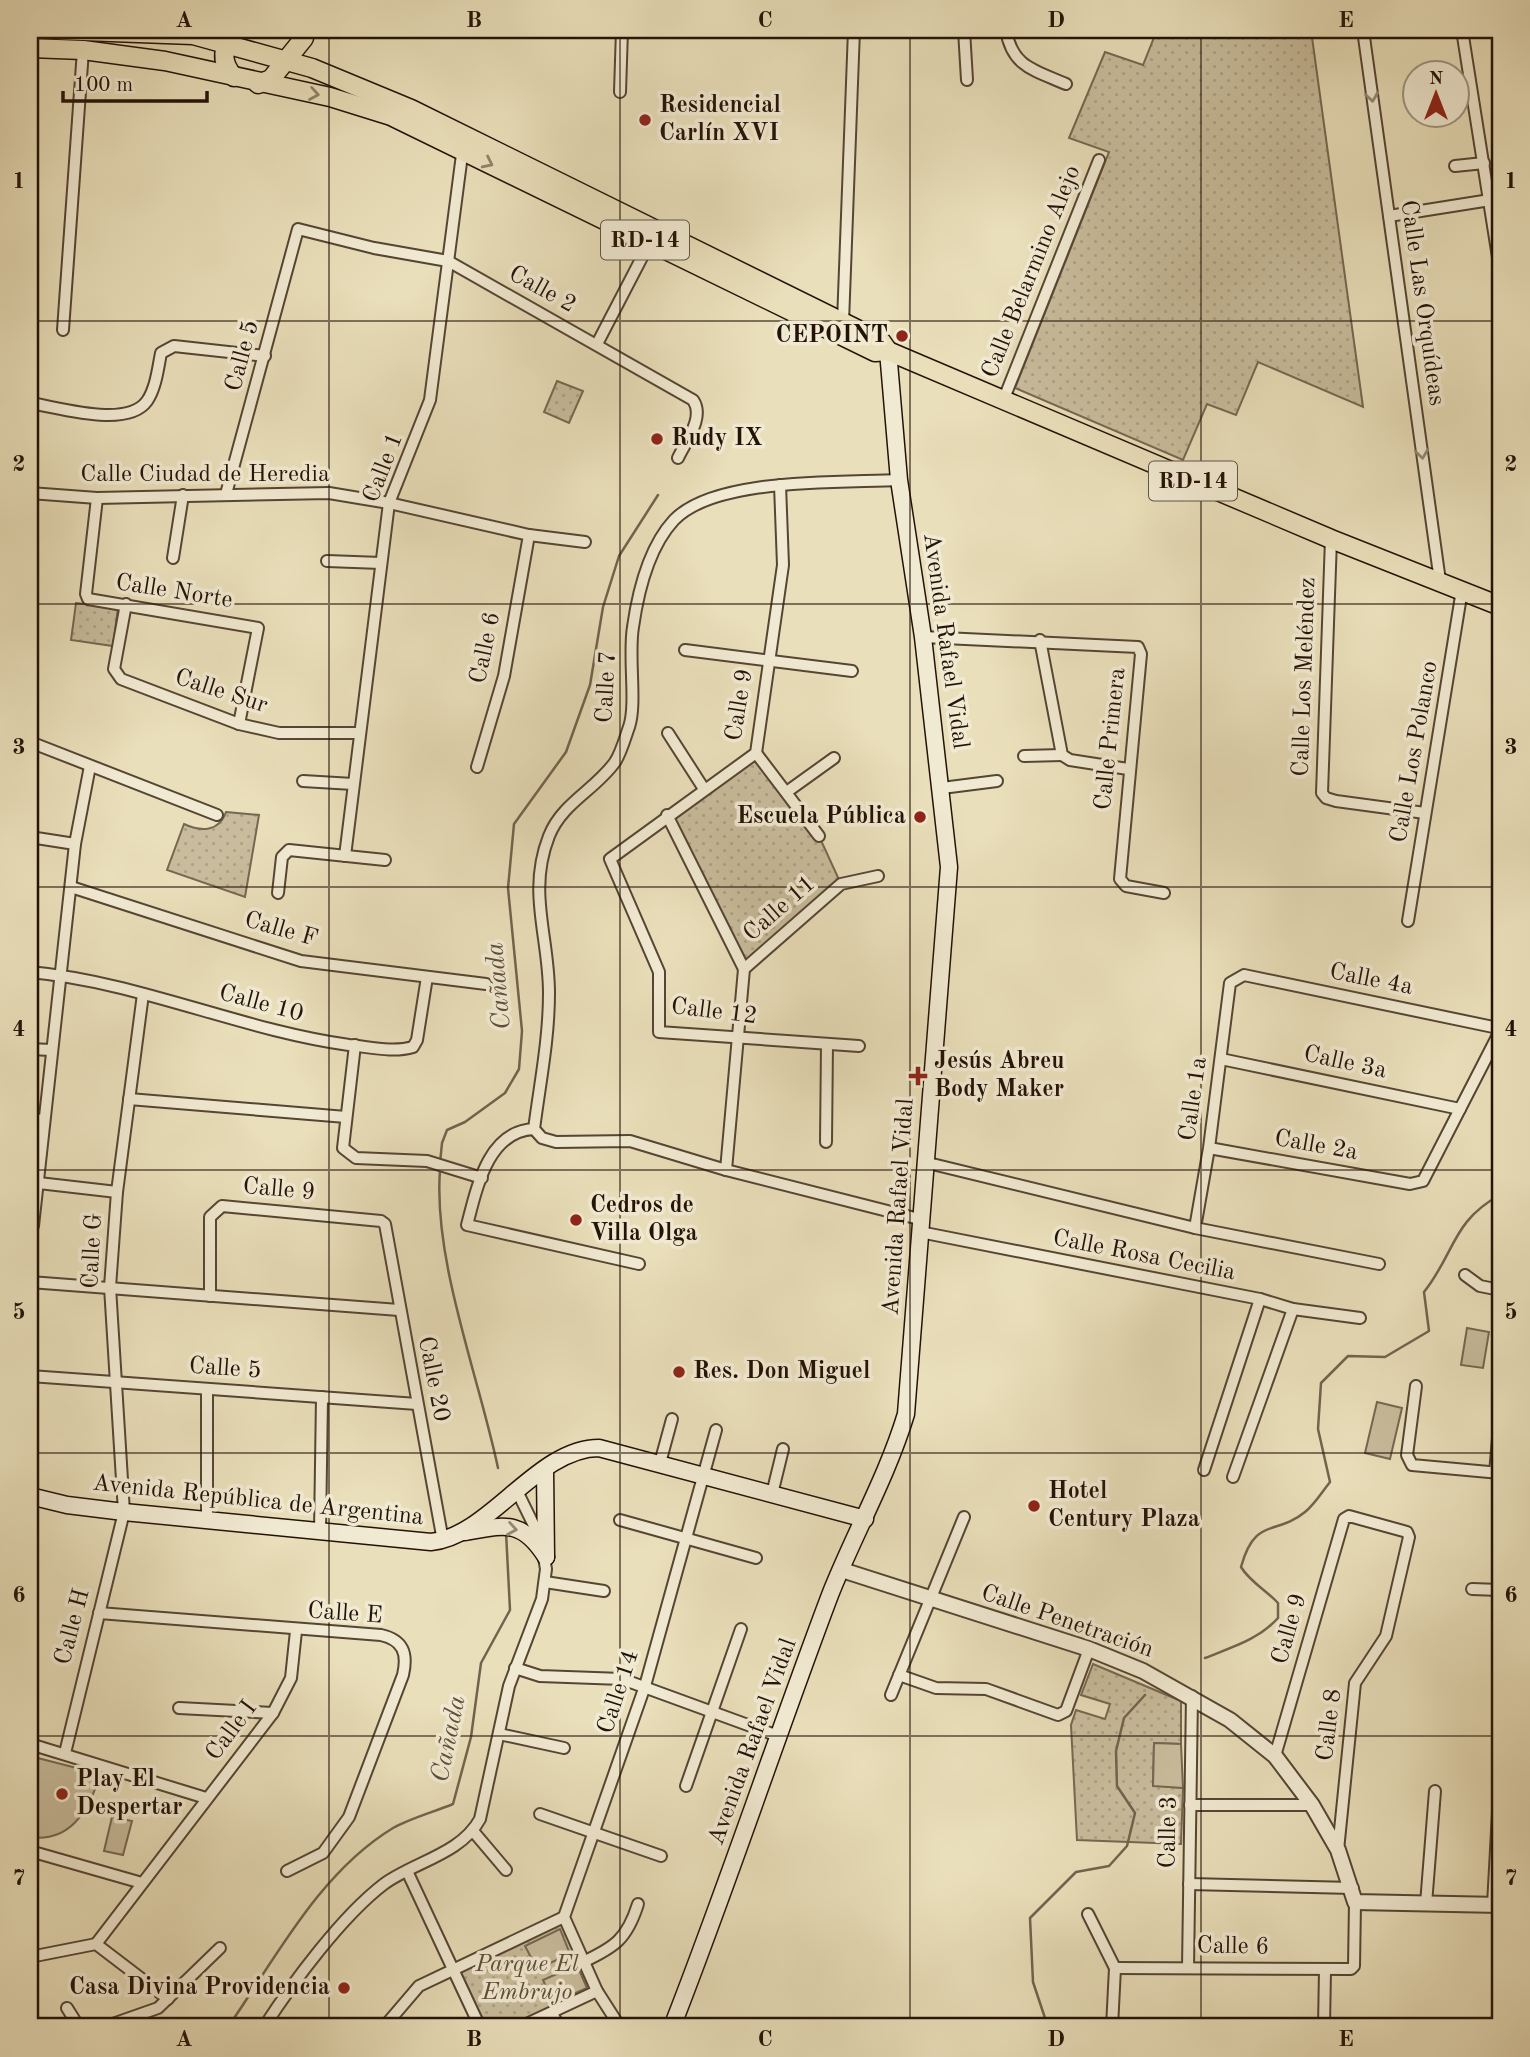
<svg xmlns="http://www.w3.org/2000/svg" width="1530" height="2057" viewBox="0 0 1530 2057" font-family="'Old Standard TT',serif">
  <style>
    .grass { fill: url(#grass-dots); stroke: #766752; stroke-width: 2 }
    .garden { fill: #c8bc9c; stroke: #766752; stroke-width: 2 }
    .lines { fill: none; stroke-linecap: round; stroke-linejoin: round }
    .stream { stroke: #72634e; stroke-width: 2.5 }
    .minor-casing { stroke: #554534; stroke-width: 14 }
    .tertiary-casing { stroke: #554534; stroke-width: 18 }
    .secondary-casing { stroke: #241207; stroke-width: 19 }
    .primary-casing { stroke: #241207; stroke-width: 21 }
    .minor { stroke: #f1ead2; stroke-width: 10 }
    .tertiary { stroke: #f1ead2; stroke-width: 14 }
    .secondary { stroke: #f1ead2; stroke-width: 16 }
    .primary { stroke: #e9dfba; stroke-width: 18 }
    .oneway { stroke: #908369 }
    .oneway2 { stroke: #958977 }
    .grid { fill: none; stroke: #241207; stroke-width: 2; stroke-opacity: 0.55 }
    .poi-dot { fill: #8f2418; stroke: #f1ead2; stroke-width: 2.5 }
    .labels { text-anchor: middle; dominant-baseline: central; stroke-width: 7; stroke-linejoin: round; paint-order: stroke }
    .shield { fill: #f1ead2; stroke: #625344; stroke-width: 2 }
    .shield-label { font-size: 23px; font-weight: bold; fill: #241207 }
    .poi-label { font-size: 24px; font-weight: bold; fill: #241207; stroke: #f1ead2; text-anchor: start }
    .street-label { font-size: 24px; fill: #241207; stroke: #f1ead2 }
    .park-label { font-size: 24px; font-style: italic; fill: #5d4e3b; stroke: #f1ead2 }
    .water-label { font-size: 26px; font-style: italic; fill: #5e4f3c; stroke: #f1ead2 }
    .neatline { fill: none; stroke: #241207; stroke-width: 2.5 }
    .grid-label { font-size: 23px; text-anchor: middle; font-weight: bold; fill: #241207 }
  </style>
  <defs>
    <pattern id="grass-dots" width="8" height="8" patternUnits="userSpaceOnUse" patternTransform="scale(1.75)"><rect width="8" height="8" fill="#c8bc9c"/><path d="M2 2h.1M6 6h.1" fill="none" stroke="#aca185" stroke-width="1.8" stroke-linecap="round"/></pattern>
  </defs>
  <rect width="100%" height="100%" fill="#e9dfba"/>
  <filter id="stains"><feTurbulence type="fractalNoise" baseFrequency=".00286" numOctaves="4"/><feColorMatrix values="0 0 0 0 .2 0 0 0 0 .09 0 0 0 0 .02 0 0 0 .5 -.17"/></filter>
  <radialGradient id="worn" r=".72"><stop offset=".6" stop-color="#630" stop-opacity="0"/><stop offset="1" stop-color="#630" stop-opacity=".3"/></radialGradient>
  <!-- grass -->
  <g class="grass">
    <polygon points="1157,30 1311,30 1363,407 1258,362 1236,415 1207,404 1183,460 1015,388 1109,152 1069,138 1105,52 1143,65"/>
    <polygon points="557,381 583,391 569,423 544,412"/>
    <polygon points="76,603 118,608 113,646 71,640"/>
    <polygon points="756,753 819,836 841,884 744,969 668,815"/>
    <path d="M 226,812 L 259,815 L 245,897 L 167,870 L 184,824 C 201,832 219,832 226,812 Z"/>
    <polygon points="1093,1664 1181,1701 1181,1744 1154,1743 1153,1785 1183,1788 1181,1844 1077,1840 1071,1725 1076,1710 1105,1719 1110,1704 1081,1695"/>
    <polygon points="564,1917 597,1991 520,2027 481,2027 452,1968"/>
  </g>
  <!-- garden -->
  <g class="garden">
    <polygon points="1467,1328 1489,1332 1483,1368 1461,1365"/>
    <polygon points="1377,1402 1402,1408 1390,1459 1365,1453"/>
    <polygon points="1154,1743 1181,1744 1183,1788 1153,1786"/>
    <path d="M 30,1756 L 100,1774 C 90,1809 71,1843 30,1837 Z"/>
    <polygon points="112,1817 132,1821 123,1855 104,1851"/>
    <polygon points="560,1929 570,1954 537,1969 525,1946"/>
    <polygon points="577,1965 587,1988 553,2003 543,1980"/>
  </g>
  <g class="lines">
    <!-- stream -->
    <g class="stream">
      <polyline points="1500,1159 1500,1160"/>
      <polyline points="440,1163 442,1143 447,1130 465,1122 505,1093 519,1069 522,1031 508,888 514,824 566,752 590,685 603,607 619,556 658,495"/>
      <path d="M 440,1170 C 433,1261 479,1377 498,1468"/>
      <path d="M 1205,1658 C 1232,1647 1258,1640 1278,1618 L 1278,1603 C 1266,1590 1250,1582 1241,1567 C 1255,1516 1276,1536 1305,1512 C 1314,1505 1322,1492 1330,1482 L 1318,1429 L 1321,1383 L 1348,1356 L 1385,1357 L 1429,1331 L 1424,1292 C 1455,1253 1452,1221 1500,1195"/>
      <path d="M 228,2027 C 276,1958 319,1873 393,1828 C 411,1818 434,1812 453,1804 L 471,1737 L 481,1663 L 510,1610 L 506,1532"/>
      <polyline points="1048,2027 1033,1982 1030,1918 1076,1872 1109,1866 1127,1846 1135,1813 1117,1786 1116,1751 1124,1718 1145,1695"/>
    </g>
    <defs>
      <g id="minor">
        <polyline points="964,30 967,80"/>
        <path d="M 1006,30 C 1012,67 1034,70 1066,84"/>
        <polyline points="1363,30 1440,581"/>
        <polyline points="1462,30 1500,270"/>
        <polyline points="620,92 622,30"/>
        <polyline points="1455,166 1484,163"/>
        <polyline points="1389,216 1490,200"/>
        <polyline points="843,322 854,30"/>
        <polyline points="63,330 83,50"/>
        <polyline points="597,344 652,238"/>
        <polyline points="1003,401 1099,160"/>
        <path d="M 30,403 C 58,407 127,429 147,401 C 156,388 158,368 161,353 L 174,346 L 265,356"/>
        <path d="M 899,480 C 842,483 715,477 674,520 C 649,547 638,592 633,627 C 628,656 637,704 629,727 C 625,738 621,753 615,762 C 595,790 562,803 549,836 C 527,892 549,936 549,993 C 549,1039 540,1083 534,1129 L 542,1138 L 556,1142 L 630,1141 L 726,1170 L 919,1219"/>
        <polyline points="780,485 783,565 756,753 610,859 659,972 659,1032 859,1046"/>
        <polyline points="30,493 97,498 329,493 389,503 529,535 585,542"/>
        <path d="M 226,494 L 298,229 L 374,248 L 448,261 L 693,400 C 705,417 686,441 678,458"/>
        <polyline points="97,498 86,594 88,599 258,628 239,724"/>
        <polyline points="1331,539 1322,793 1326,798 1336,801 1425,813"/>
        <polyline points="173,558 183,495"/>
        <polyline points="327,561 381,563"/>
        <polyline points="126,604 114,669 121,679 239,724 279,733 359,733"/>
        <polyline points="923,637 1138,647 1141,654 1120,879 1126,886 1164,893"/>
        <polyline points="1040,640 1062,755 1070,760 1128,769"/>
        <polyline points="685,650 852,671"/>
        <polyline points="668,733 704,789"/>
        <polyline points="30,742 217,815"/>
        <polyline points="756,753 819,836"/>
        <polyline points="1024,756 1062,755"/>
        <polyline points="477,767 504,676 529,535"/>
        <polyline points="303,781 353,784"/>
        <polyline points="942,788 997,781"/>
        <polyline points="788,791 834,758"/>
        <polyline points="667,815 744,969"/>
        <polyline points="30,837 75,844"/>
        <polyline points="345,856 389,503 430,400 463,147"/>
        <polyline points="71,887 301,961 486,984"/>
        <polyline points="278,893 282,857 289,850 385,860"/>
        <polyline points="1408,921 1462,590"/>
        <path d="M 30,972 C 139,982 241,1030 349,1045 C 370,1047 393,1053 413,1047 L 417,1040 L 427,977"/>
        <polyline points="355,1045 343,1148 356,1158 427,1161 482,1178"/>
        <polyline points="30,1049 51,1050"/>
        <polyline points="1221,1059 1460,1109"/>
        <polyline points="129,1099 346,1117"/>
        <polyline points="30,1119 44,1120"/>
        <path d="M 534,1129 C 488,1131 477,1187 467,1225 L 639,1264"/>
        <polyline points="826,1142 827,1044"/>
        <polyline points="924,1162 1195,1228 1379,1264"/>
        <polyline points="726,1170 744,969 841,884 878,876"/>
        <polyline points="30,1182 117,1192"/>
        <polyline points="33,1226 75,844 90,766"/>
        <polyline points="1195,1228 1209,1148 1230,983 1244,975 1498,1028 1499,1033 1423,1181 1410,1184 1209,1148"/>
        <polyline points="920,1232 1260,1299 1293,1309 1360,1318"/>
        <polyline points="1465,1275 1480,1286 1500,1290"/>
        <polyline points="30,1282 399,1310"/>
        <polyline points="210,1296 210,1217 222,1206 381,1221 385,1224 443,1541"/>
        <polyline points="30,1376 417,1404"/>
        <polyline points="1416,1386 1407,1455 1412,1465 1500,1473"/>
        <polyline points="660,1463 672,1419"/>
        <polyline points="1204,1470 1260,1299"/>
        <polyline points="1495,1473 1500,1415"/>
        <polyline points="1233,1477 1293,1309"/>
        <polyline points="772,1494 783,1449"/>
        <polyline points="207,1520 207,1389"/>
        <polyline points="620,1520 756,1558"/>
        <polyline points="320,1532 322,1397"/>
        <polyline points="545,1582 604,1591"/>
        <polyline points="1472,1589 1500,1590"/>
        <path d="M 99,1613 L 381,1635 C 403,1640 408,1653 403,1675 L 349,1817 L 323,1853 L 287,1871"/>
        <polyline points="515,1668 540,1676 622,1679 778,1736"/>
        <polyline points="899,1675 936,1688 986,1689 1058,1715 1066,1711 1089,1649"/>
        <polyline points="891,1695 964,1517"/>
        <polyline points="179,1708 273,1713"/>
        <polyline points="499,1734 564,1748"/>
        <polyline points="30,1744 206,1798"/>
        <polyline points="65,1753 124,1512 110,1287 117,1192 143,994"/>
        <polyline points="1275,1756 1344,1519 1349,1516 1407,1532 1409,1537 1386,1636 1355,1683 1338,1850"/>
        <polyline points="686,1786 741,1629"/>
        <polyline points="1190,1805 1312,1805"/>
        <polyline points="540,1814 661,1856"/>
        <polyline points="473,1831 506,1870"/>
        <polyline points="30,1851 142,1883"/>
        <polyline points="407,1871 480,2027"/>
        <polyline points="1189,1884 1353,1888"/>
        <polyline points="1426,1904 1435,1791"/>
        <polyline points="1493,1905 1500,1775"/>
        <polyline points="1088,1914 1115,1968 1112,2027"/>
        <polyline points="96,1944 273,1713 291,1678 296,1631"/>
        <polyline points="30,1957 96,1944 168,1999"/>
        <path d="M 583,1962 C 615,1947 627,1939 638,1904"/>
        <polyline points="1115,1968 1351,1969 1354,1966 1355,1902"/>
        <polyline points="1188,1968 1192,1696"/>
        <polyline points="67,2008 79,2027"/>
        <polyline points="552,2013 559,2027"/>
        <polyline points="104,2027 158,2008 220,1948"/>
        <path d="M 264,2027 C 293,1982 342,1916 384,1884 C 414,1862 461,1854 480,1819 L 509,1686 L 542,1599 L 546,1569 L 541,1540 L 517,1491"/>
        <polyline points="384,2027 419,1986 564,1917"/>
        <polyline points="520,2027 597,1991"/>
        <polyline points="620,2027 597,1991 564,1917 645,1686 716,1430"/>
        <polyline points="1324,2027 1325,1969"/>
      </g>
      <polyline id="tertiary" points="842,1570 1089,1649 1143,1671 1230,1720 1275,1756 1312,1805 1338,1850 1355,1902 1500,1905"/>
      <g id="secondary">
        <polyline points="545,1470 546,1557"/>
        <path d="M 30,1496 L 67,1505 L 124,1512 L 431,1542 C 490,1536 537,1448 599,1448 L 865,1519"/>
        <path d="M 465,1532 C 505,1525 522,1519 546,1557"/>
        <path d="M 672,2027 C 728,1884 776,1738 830,1595 C 854,1534 887,1477 906,1414 L 949,867 L 923,637 L 899,480 L 888,351"/>
      </g>
      <g id="primary">
        <polyline points="56,30 193,35 312,68 411,109 881,341 888,351"/>
        <polyline points="30,48 83,50 165,61 330,97 391,116 875,352 888,351 1331,539 1500,606"/>
        <path d="M 234,77 C 219,61 223,47 235,30"/>
        <polyline points="258,84 271,79 304,38"/>
      </g>
    </defs>
    <!-- minor casing -->
    <use href="#minor" class="minor-casing"/>
    <!-- tertiary casing -->
    <use href="#tertiary" class="tertiary-casing"/>
    <!-- secondary casing -->
    <use href="#secondary" class="secondary-casing"/>
    <!-- primary casing -->
    <use href="#primary" class="primary-casing"/>
    <!-- minor -->
    <use href="#minor" class="minor"/>
    <!-- tertiary -->
    <use href="#tertiary" class="tertiary"/>
    <!-- secondary -->
    <use href="#secondary" class="secondary"/>
    <!-- primary -->
    <use href="#primary" class="primary"/>
  </g>
  <!-- one-way arrows -->
  <defs><path id="oneway-chevron" d="M-2-3.5L2.5 0L-2 3.5" fill="none" stroke-width="1.6" stroke-linecap="round" stroke-linejoin="round" transform="scale(1.75)"/></defs>
  <g class="oneway">
    <use href="#oneway-chevron" transform="translate(314 94) rotate(10)"/>
    <use href="#oneway-chevron" transform="translate(488 163) rotate(26)"/>
  </g>
  <g class="oneway2">
    <use href="#oneway-chevron" transform="translate(1372 97) rotate(82)"/>
    <use href="#oneway-chevron" transform="translate(1422 454) rotate(82)"/>
    <use href="#oneway-chevron" transform="translate(512 1529) rotate(10)"/>
  </g>
  <!-- grid -->
  <path class="grid" d="M 329,30 L 329,2027M 620,30 L 620,2027M 910,30 L 910,2027M 1201,30 L 1201,2027M 30,321 L 1500,321M 30,604 L 1500,604M 30,887 L 1500,887M 30,1170 L 1500,1170M 30,1453 L 1500,1453M 30,1736 L 1500,1736"/>
  <!-- markers -->
  <g class="poi-dot">
    <circle cx="645" cy="120" r="7"/>
    <circle cx="902" cy="336" r="7"/>
    <circle cx="657" cy="439" r="7"/>
    <circle cx="920" cy="817" r="7"/>
    <path d="M914.5 1065.5h7v7h7v7h-7v7h-7v-7h-7v-7h7z"/>
    <circle cx="576" cy="1220" r="7"/>
    <circle cx="679" cy="1372" r="7"/>
    <circle cx="1034" cy="1506" r="7"/>
    <circle cx="62" cy="1794" r="7"/>
    <circle cx="344" cy="1988" r="7"/>
  </g>
  <g class="labels">
    <!-- shield labels -->
    <g class="shield">
      <rect x="601" y="220.5" width="88" height="39" rx="5"/>
      <rect x="1149" y="461.5" width="88" height="39" rx="5"/>
    </g>
    <g class="shield-label">
      <text x="645" y="240">RD-14</text>
      <text x="1193" y="481">RD-14</text>
    </g>
    <!-- poi labels -->
    <g class="poi-label">
      <text x="659" y="106">Residencial<tspan x="659" dy="28">Carlín XVI</tspan></text>
      <text x="888" y="336" text-anchor="end">CEPOINT</text>
      <text x="671" y="439">Rudy IX</text>
      <text x="906" y="817" text-anchor="end">Escuela Pública</text>
      <text x="934" y="1062">Jesús Abreu<tspan x="934" dy="28">Body Maker</tspan></text>
      <text x="590" y="1206">Cedros de<tspan x="590" dy="28">Villa Olga</tspan></text>
      <text x="693" y="1372">Res. Don Miguel</text>
      <text x="1048" y="1492">Hotel<tspan x="1048" dy="28">Century Plaza</tspan></text>
      <text x="76" y="1780">Play El<tspan x="76" dy="28">Despertar</tspan></text>
      <text x="330" y="1988" text-anchor="end">Casa Divina Providencia</text>
    </g>
    <!-- street labels -->
    <g class="street-label">
      <text transform="translate(1032 272) rotate(-68)">Calle Belarmino Alejo</text>
      <text transform="translate(542 290) rotate(29)">Calle 2</text>
      <text transform="translate(1422 303) rotate(82)">Calle Las Orquídeas</text>
      <text transform="translate(243 356) rotate(-75)">Calle 5</text>
      <text transform="translate(384 468) rotate(-69)">Calle 1</text>
      <text x="205" y="475">Calle Ciudad de Heredia</text>
      <text transform="translate(174 592) rotate(9)">Calle Norte</text>
      <text transform="translate(945 641) rotate(82)">Avenida Rafael Vidal</text>
      <text transform="translate(486 648) rotate(-78)">Calle 6</text>
      <text transform="translate(1305 677) rotate(-88)">Calle Los Meléndez</text>
      <text transform="translate(607 687) rotate(-87)">Calle 7</text>
      <text transform="translate(221 692) rotate(18)">Calle Sur</text>
      <text transform="translate(740 705) rotate(-81)">Calle 9</text>
      <text transform="translate(1111 739) rotate(-84)">Calle Primera</text>
      <text transform="translate(1415 752) rotate(-80)">Calle Los Polanco</text>
      <text transform="translate(780 909) rotate(-41)">Calle 11</text>
      <text transform="translate(281 930) rotate(16)">Calle F</text>
      <text transform="translate(1371 980) rotate(11)">Calle 4a</text>
      <text transform="translate(261 1004) rotate(15)">Calle 10</text>
      <text transform="translate(714 1012) rotate(7)">Calle 12</text>
      <text transform="translate(1345 1063) rotate(12)">Calle 3a</text>
      <text transform="translate(1194 1099) rotate(-82)">Calle 1a</text>
      <text transform="translate(1316 1146) rotate(10)">Calle 2a</text>
      <text transform="translate(279 1190) rotate(5)">Calle 9</text>
      <text transform="translate(899 1207) rotate(-86)">Avenida Rafael Vidal</text>
      <text transform="translate(93 1251) rotate(-87)">Calle G</text>
      <text transform="translate(1144 1256) rotate(11)">Calle Rosa Cecilia</text>
      <text transform="translate(225 1369) rotate(4)">Calle 5</text>
      <text transform="translate(433 1379) rotate(79)">Calle 20</text>
      <text transform="translate(258 1501) rotate(6)">Avenida República de Argentina</text>
      <text transform="translate(345 1614) rotate(4)">Calle E</text>
      <text transform="translate(1067 1622) rotate(19)">Calle Penetración</text>
      <text transform="translate(73 1627) rotate(-75)">Calle H</text>
      <text transform="translate(1290 1629) rotate(-74)">Calle 9</text>
      <text transform="translate(619 1692) rotate(-72)">Calle 14</text>
      <text transform="translate(1330 1725) rotate(-83)">Calle 8</text>
      <text transform="translate(232 1731) rotate(-53)">Calle I</text>
      <text transform="translate(753 1742) rotate(-70)">Avenida Rafael Vidal</text>
      <text transform="translate(1169 1832) rotate(-89)">Calle 3</text>
      <text transform="translate(1233 1947) rotate(1)">Calle 6</text>
    </g>
    <!-- park labels -->
    <g class="park-label">
      <text x="527" y="1965">Parque El<tspan x="527" dy="28">Embrujo</tspan></text>
    </g>
    <!-- water labels -->
    <g class="water-label">
      <text transform="translate(499 986) rotate(-95)">Cañada</text>
      <text transform="translate(449 1739) rotate(-78)">Cañada</text>
    </g>
  </g>
  <!-- margin -->
  <rect width="1530" height="2057" fill="none" stroke="#e9dfba" stroke-width="77"/>
  <!-- north arrow -->
  <g transform="translate(1436 94)"><circle r="33" fill="#f1ead2" stroke="#9f9481" stroke-width="2"/>
  <path d="M0-5L12 26L0 18L-12 26Z" fill="#8f2418"/>
  <text y="-10" font-size="19" font-weight="bold" text-anchor="middle" fill="#241207">N</text>
  </g>
  <!-- scale -->
  <path d="M63 91v10h144v-10" fill="none" stroke="#241207" stroke-width="3.5"/>
  <text x="74" y="91" font-size="21" fill="#241207" stroke="#f1ead2" stroke-width="5" paint-order="stroke">100 m</text>
  <rect x="38" y="38" width="1454" height="1980" class="neatline"/>
  <g class="grid-label">
    <text x="184" y="27">A</text>
    <text x="474" y="27">B</text>
    <text x="765" y="27">C</text>
    <text x="1056" y="27">D</text>
    <text x="1346" y="27">E</text>
    <text x="19" y="188">1</text>
    <text x="1511" y="188">1</text>
    <text x="19" y="471">2</text>
    <text x="1511" y="471">2</text>
    <text x="19" y="754">3</text>
    <text x="1511" y="754">3</text>
    <text x="19" y="1036">4</text>
    <text x="1511" y="1036">4</text>
    <text x="19" y="1319">5</text>
    <text x="1511" y="1319">5</text>
    <text x="19" y="1602">6</text>
    <text x="1511" y="1602">6</text>
    <text x="19" y="1885">7</text>
    <text x="1511" y="1885">7</text>
    <text x="184" y="2046">A</text>
    <text x="474" y="2046">B</text>
    <text x="765" y="2046">C</text>
    <text x="1056" y="2046">D</text>
    <text x="1346" y="2046">E</text>
  </g>
  <rect width="100%" height="100%" filter="url(#stains)"/>
  <rect width="100%" height="100%" fill="url(#worn)"/>
</svg>
